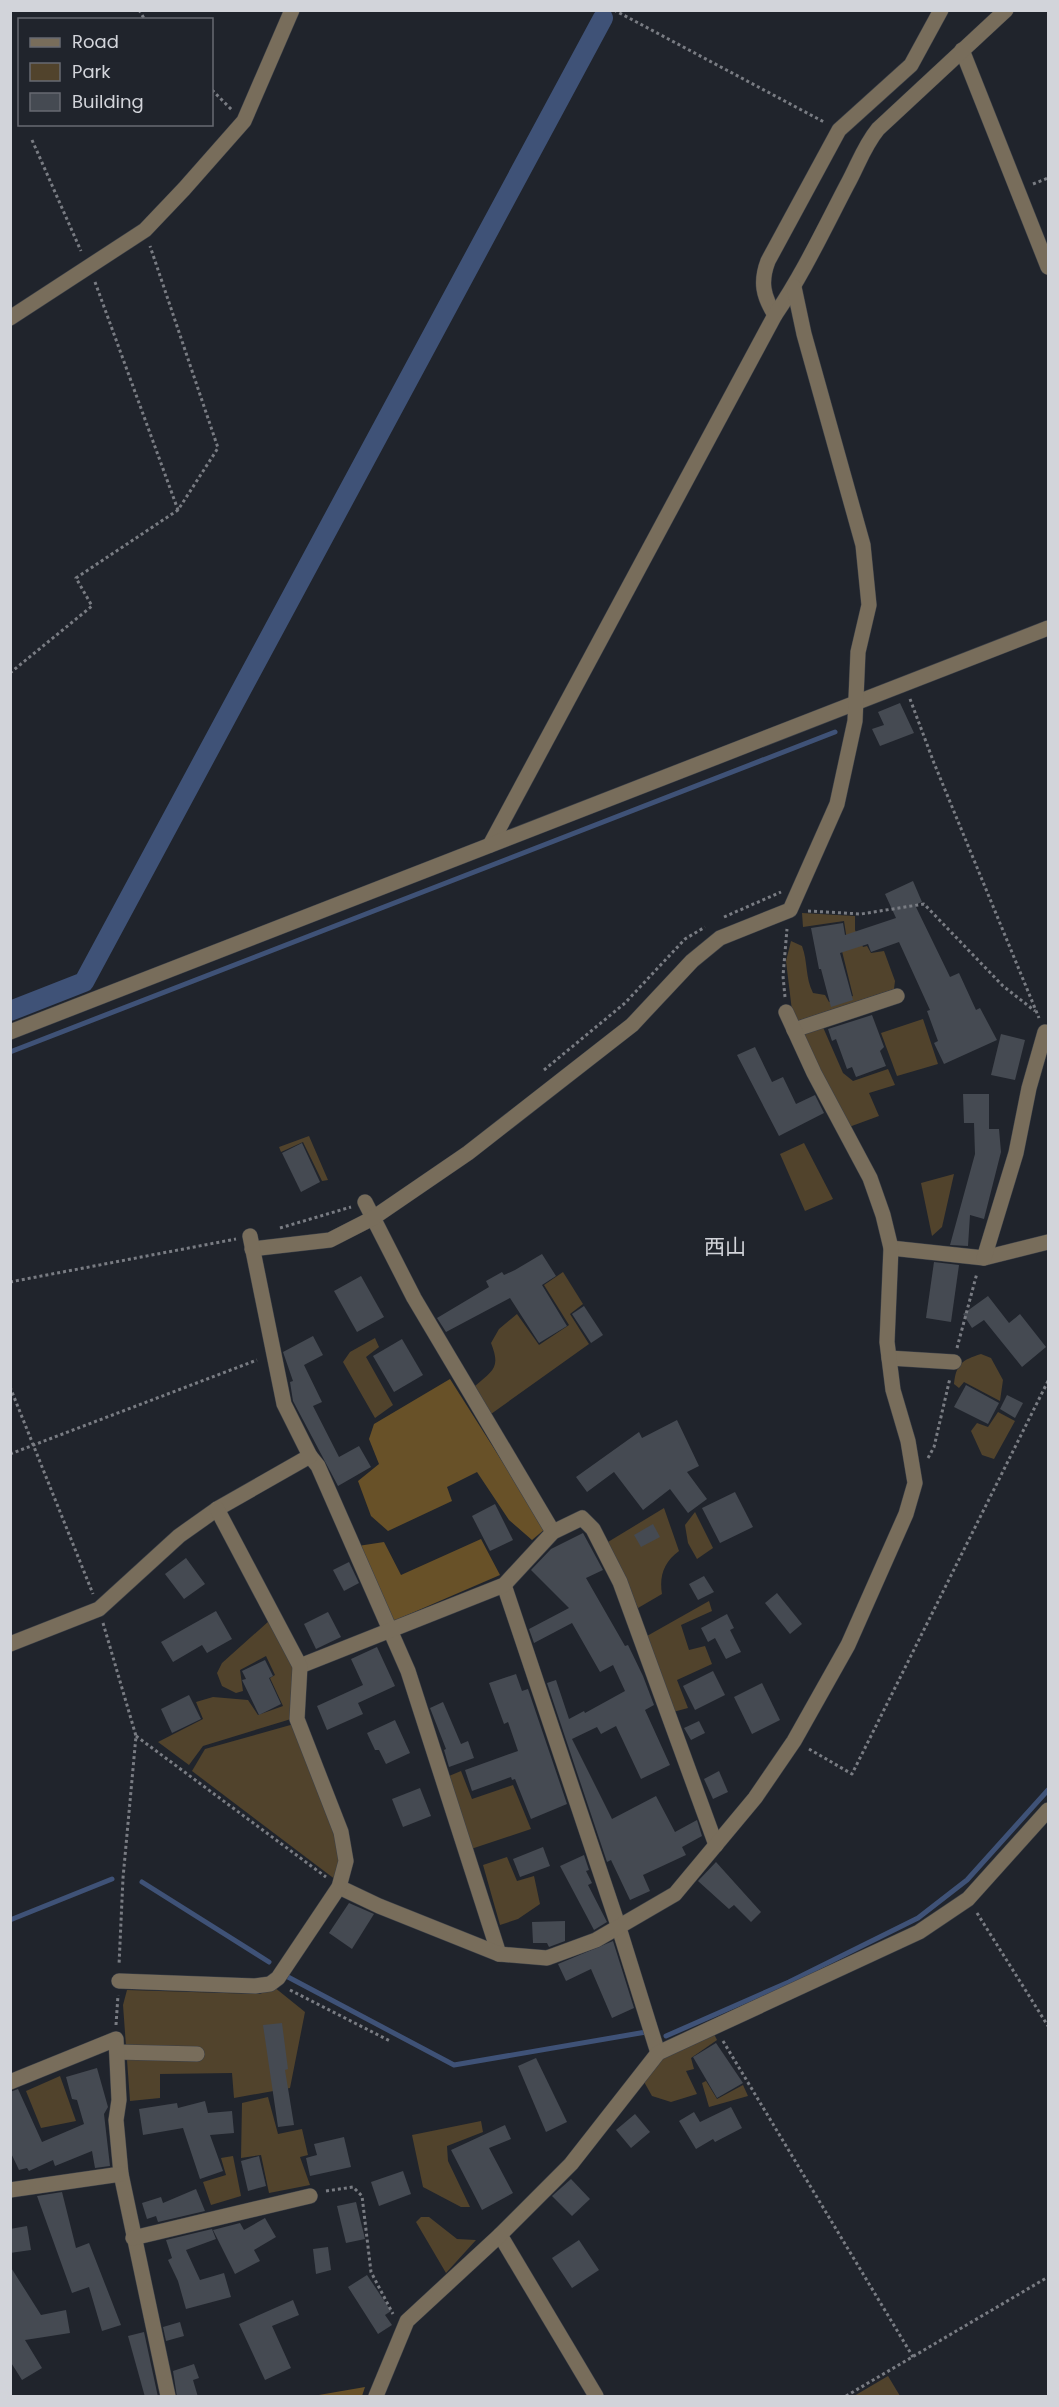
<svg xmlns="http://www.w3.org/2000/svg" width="1059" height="2407" viewBox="0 0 1059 2407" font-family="Poppins,'Noto Sans JP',sans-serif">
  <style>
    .green { fill: #51432c }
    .forest { fill: #685128 }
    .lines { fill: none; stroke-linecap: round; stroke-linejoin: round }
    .stream { stroke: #3f5277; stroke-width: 5 }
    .canal { stroke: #3f5277; stroke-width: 20 }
    .building { fill: #454a52 }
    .minor-casing { stroke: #3c4048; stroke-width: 16 }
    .path { stroke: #797c83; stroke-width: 3; stroke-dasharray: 3 3; stroke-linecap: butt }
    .minor { stroke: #786d5b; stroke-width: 15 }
    .labels { text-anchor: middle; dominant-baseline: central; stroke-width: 4.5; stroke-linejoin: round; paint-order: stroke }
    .neighbourhood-label { font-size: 21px; fill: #d2d4da; stroke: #20242c }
  </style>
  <rect width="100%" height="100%" fill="#20242c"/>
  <!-- green -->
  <g class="green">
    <path d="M 802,913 L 855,916 L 855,930 L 863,947 L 867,946 L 871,953 L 884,951 L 895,981 L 894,989 L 797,1021 L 793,1019 L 786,961 L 791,941 L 802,946 C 808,962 805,977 813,993 L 825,995 L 829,1002 L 853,996 L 840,943 L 847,940 L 844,921 L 803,927 Z"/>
    <polygon points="923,1019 938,1064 897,1076 881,1033"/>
    <polygon points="822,1025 843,1073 853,1081 888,1069 895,1085 869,1093 879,1116 849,1127 801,1032"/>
    <polygon points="309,1136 328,1180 322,1181 303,1142 281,1152 279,1147"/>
    <polygon points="804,1143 833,1199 805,1211 780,1154"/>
    <polygon points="954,1174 942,1227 932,1236 921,1183"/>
    <path d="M 563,1272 L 583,1304 L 570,1314 L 589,1344 L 491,1414 L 475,1386 C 493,1370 501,1368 491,1343 L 499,1329 L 517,1314 L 539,1345 L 569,1325 L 544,1285 Z"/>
    <polygon points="375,1338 379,1347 366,1357 393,1405 375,1418 343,1362 350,1352"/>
    <path d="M 981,1354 L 991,1358 L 1003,1380 L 1000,1401 L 964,1382 L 959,1388 L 954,1384 C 956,1364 962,1360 981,1354 Z"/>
    <polygon points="998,1412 1015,1421 994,1459 982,1455 971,1431 977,1423 988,1427"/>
    <path d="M 664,1508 L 679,1551 C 664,1562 659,1576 662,1594 L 638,1608 L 608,1542 Z"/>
    <polygon points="695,1512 713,1548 697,1559 688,1543 685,1525"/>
    <polygon points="709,1601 712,1611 681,1625 689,1650 705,1646 712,1664 677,1680 688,1708 673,1712 647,1636"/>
    <polygon points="269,1621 294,1664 291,1719 203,1746 189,1765 158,1742 203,1719 196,1702 213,1697 248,1700 258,1715 283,1706 270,1678 275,1675 266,1656 240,1670 243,1691 236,1693 222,1686 217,1673 222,1663"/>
    <polygon points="294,1724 338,1833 342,1861 336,1880 192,1771 205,1749"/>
    <polygon points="461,1771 472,1799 513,1785 531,1829 471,1849 449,1776"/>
    <polygon points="507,1857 517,1881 534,1876 540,1904 518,1919 500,1925 483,1865"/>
    <polygon points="274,1987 305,2012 290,2088 234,2098 232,2073 160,2074 160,2098 130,2101 123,2005 127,1990 260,1994"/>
    <polygon points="713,2032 717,2040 691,2058 694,2069 686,2071 697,2094 671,2102 652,2096 643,2080 660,2055"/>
    <polygon points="60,2076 76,2121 41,2128 26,2091"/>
    <polygon points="706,2081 717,2099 743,2085 748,2096 709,2107 702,2083"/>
    <polygon points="268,2097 278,2134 302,2129 308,2155 300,2157 310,2185 269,2193 261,2155 241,2158 242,2103"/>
    <polygon points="481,2121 483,2132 447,2146 448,2161 470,2207 461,2207 423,2187 412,2135"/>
    <polygon points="233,2156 241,2196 211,2205 203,2182 226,2175 221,2158"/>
    <polygon points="421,2217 429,2217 457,2239 476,2240 446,2273 416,2222"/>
    <polygon points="888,2376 900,2396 854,2396"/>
  </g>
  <!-- forest -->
  <g class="forest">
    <polygon points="450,1379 545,1529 532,1540 509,1520 477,1472 447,1487 452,1501 388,1531 371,1516 358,1481 379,1464 369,1439 374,1424"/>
    <polygon points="481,1539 500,1575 391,1622 358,1546 384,1542 401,1575"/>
    <polygon points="365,2387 362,2396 313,2396"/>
  </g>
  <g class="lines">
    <!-- stream -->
    <g class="stream">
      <polyline points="10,1052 835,732"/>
      <polyline points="142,1882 269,1962"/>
      <polyline points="10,1920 112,1879"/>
      <polyline points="288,1977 454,2065 646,2032"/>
      <polyline points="666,2036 789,1982 918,1918 967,1880 1048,1790"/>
    </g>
    <!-- canal -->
    <polyline class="canal" points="10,1011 84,982 603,18"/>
  </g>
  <!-- building -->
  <g class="building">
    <polygon points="900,703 914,733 880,746 872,729 884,725 878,712"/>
    <polygon points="913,881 922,902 915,905 950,977 959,973 976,1010 980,1008 997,1040 944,1064 934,1043 938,1041 927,1011 930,1010 899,942 871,952 868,944 840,953 853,1000 831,1007 821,969 819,969 811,928 843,923 845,935 896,918 885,894"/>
    <polygon points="872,1015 884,1047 880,1051 886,1066 856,1077 852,1067 847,1069 836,1039 832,1041 828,1029"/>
    <polygon points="1001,1034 1025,1040 1015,1080 991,1075"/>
    <polygon points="755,1047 772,1082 783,1077 796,1104 815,1095 824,1113 779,1136 737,1055"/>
    <polygon points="963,1094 989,1094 989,1129 999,1129 1001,1152 984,1219 970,1215 968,1246 950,1245 975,1154 974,1123 964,1123"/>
    <polygon points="302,1143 320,1182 301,1192 282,1153"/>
    <polygon points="542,1254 556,1276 542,1285 567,1326 539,1343 510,1298 446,1332 437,1318 489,1287 486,1281 502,1272 504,1275 515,1270"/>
    <polygon points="934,1262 959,1265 951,1322 926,1318"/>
    <polygon points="361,1276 384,1317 357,1332 334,1291"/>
    <polygon points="988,1296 1009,1323 1020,1314 1046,1347 1022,1367 984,1320 972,1328 963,1314"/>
    <polygon points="584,1306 603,1335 591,1343 572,1314"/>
    <polygon points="313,1336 323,1355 304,1365 322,1402 313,1406 339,1457 359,1446 371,1467 338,1486 293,1401 290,1382 293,1381 283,1352"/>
    <polygon points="402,1339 423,1375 394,1392 373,1356"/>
    <polygon points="966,1385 999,1403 988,1424 954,1407"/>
    <polygon points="1007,1395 1023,1403 1015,1418 1000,1409"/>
    <polygon points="677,1420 699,1466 687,1472 707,1499 688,1513 670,1489 643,1510 614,1472 587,1492 576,1477 639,1432 642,1438"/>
    <polygon points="735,1492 753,1527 720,1543 702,1508"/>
    <polygon points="495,1504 513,1540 490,1551 472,1516"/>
    <polygon points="653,1524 660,1537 641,1547 634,1535"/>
    <polygon points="583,1533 603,1570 586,1578 625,1646 628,1645 643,1676 654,1705 645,1710 670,1765 641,1779 616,1726 601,1734 597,1727 572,1739 612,1819 656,1796 675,1832 697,1820 702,1836 682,1847 686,1855 643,1875 650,1891 630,1900 611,1860 607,1862 547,1683 556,1680 569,1719 584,1711 585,1713 625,1691 613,1665 600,1672 572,1623 534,1643 529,1629 569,1608 531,1570 551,1549"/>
    <polygon points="186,1558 205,1584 184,1599 165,1574"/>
    <polygon points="349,1562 359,1583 344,1591 333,1570"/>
    <polygon points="704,1576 714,1592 698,1600 689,1584"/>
    <polygon points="777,1593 802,1624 790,1634 765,1603"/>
    <polygon points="216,1611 232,1639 207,1653 202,1645 173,1662 161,1642"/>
    <polygon points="328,1612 341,1637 316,1649 304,1624"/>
    <polygon points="727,1614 734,1628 730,1630 741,1652 726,1659 715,1638 708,1642 701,1628"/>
    <polygon points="377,1647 395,1686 358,1703 363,1714 327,1730 317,1706 363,1685 351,1659"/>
    <polygon points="265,1660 273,1676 269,1678 281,1704 259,1715 242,1680 246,1679 242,1671"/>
    <polygon points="713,1671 725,1695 695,1710 683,1686"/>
    <polygon points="516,1674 522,1691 528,1689 567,1804 531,1819 515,1779 512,1780 511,1777 472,1791 465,1770 518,1751 508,1722 504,1724 489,1683"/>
    <polygon points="762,1683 780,1720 752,1734 734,1697"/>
    <polygon points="189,1695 201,1719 172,1733 161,1709"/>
    <polygon points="443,1702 461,1744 468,1741 474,1758 449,1767 444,1750 446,1749 430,1708"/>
    <polygon points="395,1720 410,1753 386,1764 379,1750 375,1750 367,1733"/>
    <polygon points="699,1721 705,1733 691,1740 684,1728"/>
    <polygon points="719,1771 728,1792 713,1799 704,1779"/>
    <polygon points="420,1788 431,1816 403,1827 392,1799"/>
    <polygon points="543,1847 550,1866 520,1877 513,1859"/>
    <polygon points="584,1855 589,1870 586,1871 592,1883 588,1885 607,1922 594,1930 560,1866"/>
    <polygon points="716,1862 761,1912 751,1922 734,1905 729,1909 698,1881"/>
    <polygon points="349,1903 374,1914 352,1949 329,1933"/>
    <polygon points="565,1921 565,1941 549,1947 547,1943 533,1943 532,1922"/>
    <polygon points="613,1941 634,2008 612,2018 591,1969 566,1981 558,1964"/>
    <polygon points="282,2023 288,2069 285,2070 294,2125 278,2127 263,2025"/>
    <polygon points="716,2043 743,2083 717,2098 693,2057"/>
    <polygon points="536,2058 567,2122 546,2132 518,2066"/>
    <polygon points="97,2068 108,2107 104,2114 110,2166 95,2168 92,2151 55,2166 53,2160 29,2171 27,2168 19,2170 10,2151 10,2092 18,2089 42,2142 84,2124 77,2100 72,2099 66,2077"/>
    <polygon points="205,2101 208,2113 232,2111 234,2133 210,2135 223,2171 200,2179 183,2128 143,2135 139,2109 177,2103 178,2108"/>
    <polygon points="731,2107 742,2128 715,2142 713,2139 696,2149 679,2121 694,2112 700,2122"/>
    <polygon points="635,2114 650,2132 631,2148 616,2130"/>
    <polygon points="505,2125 511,2139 489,2148 513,2193 482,2210 451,2150"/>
    <polygon points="344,2137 351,2167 310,2176 306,2158 317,2155 314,2144"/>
    <polygon points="259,2156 266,2186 248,2191 241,2161"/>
    <polygon points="403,2171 411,2194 379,2206 371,2182"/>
    <polygon points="571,2179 590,2199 572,2216 552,2196"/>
    <polygon points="196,2189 205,2211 158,2222 156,2216 147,2219 142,2203 161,2197 163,2203"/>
    <polygon points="62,2192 76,2248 89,2243 121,2325 102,2331 89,2287 72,2293 37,2196"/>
    <polygon points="356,2202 365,2239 346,2243 337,2206"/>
    <polygon points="265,2218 276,2237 254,2250 260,2261 235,2274 213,2230 240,2223 244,2230"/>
    <polygon points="27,2226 31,2250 10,2253 10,2229"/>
    <polygon points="212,2229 216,2239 186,2250 200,2280 224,2273 231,2297 186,2309 178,2281 168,2260 172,2258 166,2240"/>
    <polygon points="579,2240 599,2270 572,2288 552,2258"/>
    <polygon points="328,2247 331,2270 316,2274 313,2249"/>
    <polygon points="10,2266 41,2315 66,2310 70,2333 25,2340 42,2368 22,2380 10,2361"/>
    <polygon points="367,2275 391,2311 385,2315 392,2325 378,2334 348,2287"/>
    <polygon points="293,2300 299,2315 272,2326 291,2368 265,2380 239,2324"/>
    <polygon points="180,2322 184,2336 166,2341 163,2327"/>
    <polygon points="144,2332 158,2397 145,2397 128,2336"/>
    <polygon points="194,2364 199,2378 193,2380 198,2397 177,2397 173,2371"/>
  </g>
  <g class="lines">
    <defs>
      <g id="minor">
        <polyline points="962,50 1048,267"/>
        <path d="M 775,315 C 763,296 760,282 768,261 L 839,130 L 911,65 L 941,10"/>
        <polyline points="10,318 145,230 184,189 244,121 292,10"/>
        <path d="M 490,845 L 775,315 C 803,274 824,229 847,185 C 858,165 864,146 878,129 L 1006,10"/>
        <polyline points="794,1030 897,996"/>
        <polyline points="10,1032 1048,628"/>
        <polyline points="365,1202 414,1298 553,1532"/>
        <polyline points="891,1248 984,1258 1048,1242"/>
        <polyline points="252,1249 330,1240 373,1218 468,1153 632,1025 692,961 720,938 790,910 837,804 855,721 858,652 869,605 863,545 804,334 794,287"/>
        <polyline points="984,1258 1016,1153 1029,1088 1045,1032"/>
        <polyline points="889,1358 954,1362"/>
        <polyline points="310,1456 318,1466 408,1671 499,1954"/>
        <polyline points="504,1585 619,1928 658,2053"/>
        <polyline points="10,1644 99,1609 179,1536 217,1509 310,1456 284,1404 250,1236"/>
        <polyline points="300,1666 504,1585 553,1532 582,1518 593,1529 620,1582 716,1845"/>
        <polyline points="339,1887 379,1906 499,1954 547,1958 596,1940 675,1894 755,1798 794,1741 848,1645 906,1514 915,1483 908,1441 893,1390 887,1342 891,1248 883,1215 870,1178 814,1073 786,1012"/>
        <polyline points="119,1981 255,1986 270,1984 278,1978 339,1887 346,1861 341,1832 297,1719 300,1666 217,1509"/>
        <polyline points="117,2052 197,2054"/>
        <polyline points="10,2082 116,2039 119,2100 116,2120 121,2174 168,2396"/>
        <polyline points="10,2190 121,2174"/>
        <polyline points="500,2235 596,2396"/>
        <polyline points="133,2238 310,2196"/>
        <polyline points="376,2396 407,2321 500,2235 571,2164 658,2053 919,1932 968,1899 1048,1810"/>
      </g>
    </defs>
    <!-- minor casing -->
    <use href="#minor" class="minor-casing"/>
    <!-- path -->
    <g class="path">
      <polyline points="139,10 145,20"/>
      <polyline points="614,10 824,122"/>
      <polyline points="212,90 232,110"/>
      <polyline points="32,140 81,251"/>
      <polyline points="1033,184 1048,178"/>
      <polyline points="95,282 178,510"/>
      <polyline points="10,673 92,606 76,578 178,510 218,448 150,246"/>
      <polyline points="910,699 934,763 1039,1018"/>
      <polyline points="808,911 861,914 924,904 1003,986 1035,1011"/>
      <polyline points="724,917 781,892"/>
      <polyline points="785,997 783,976 787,929"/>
      <polyline points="544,1070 625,1003 685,939 705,927"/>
      <polyline points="280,1228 351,1207"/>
      <polyline points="10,1282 236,1239"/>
      <polyline points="957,1348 977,1273"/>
      <polyline points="10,1387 93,1594"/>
      <polyline points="10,1454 257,1360"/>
      <polyline points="928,1458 934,1447 950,1378"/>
      <polyline points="103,1623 136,1736 123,1878 119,1965"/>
      <polyline points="136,1736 326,1877"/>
      <polyline points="809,1749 852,1774 1048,1381"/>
      <polyline points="977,1913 1048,2026"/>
      <polyline points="290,1990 390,2041"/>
      <polyline points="116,2025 118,1995"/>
      <polyline points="723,2041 913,2357"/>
      <polyline points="326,2191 353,2187 362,2196 371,2272 393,2314"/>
      <polyline points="846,2396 1048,2277"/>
    </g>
    <!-- minor -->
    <use href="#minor" class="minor"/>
  </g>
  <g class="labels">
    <!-- neighbourhood labels -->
    <g class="neighbourhood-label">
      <text x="725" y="1246">西山</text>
    </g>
  </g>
  <!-- border -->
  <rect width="1059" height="2407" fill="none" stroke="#d2d4da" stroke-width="24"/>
  <!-- legend -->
  <rect x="18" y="18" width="195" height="108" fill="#20242c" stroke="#676a72" stroke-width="1.5"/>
  <rect x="30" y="38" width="30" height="9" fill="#786d5b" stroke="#676a72" stroke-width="1.5"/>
  <text x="72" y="48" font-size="18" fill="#d2d4da">Road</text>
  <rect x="30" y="63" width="30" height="18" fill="#51432c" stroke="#676a72" stroke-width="1.5"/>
  <text x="72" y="78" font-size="18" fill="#d2d4da">Park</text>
  <rect x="30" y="93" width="30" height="18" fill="#454a52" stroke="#676a72" stroke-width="1.5"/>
  <text x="72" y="108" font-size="18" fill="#d2d4da">Building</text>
</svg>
